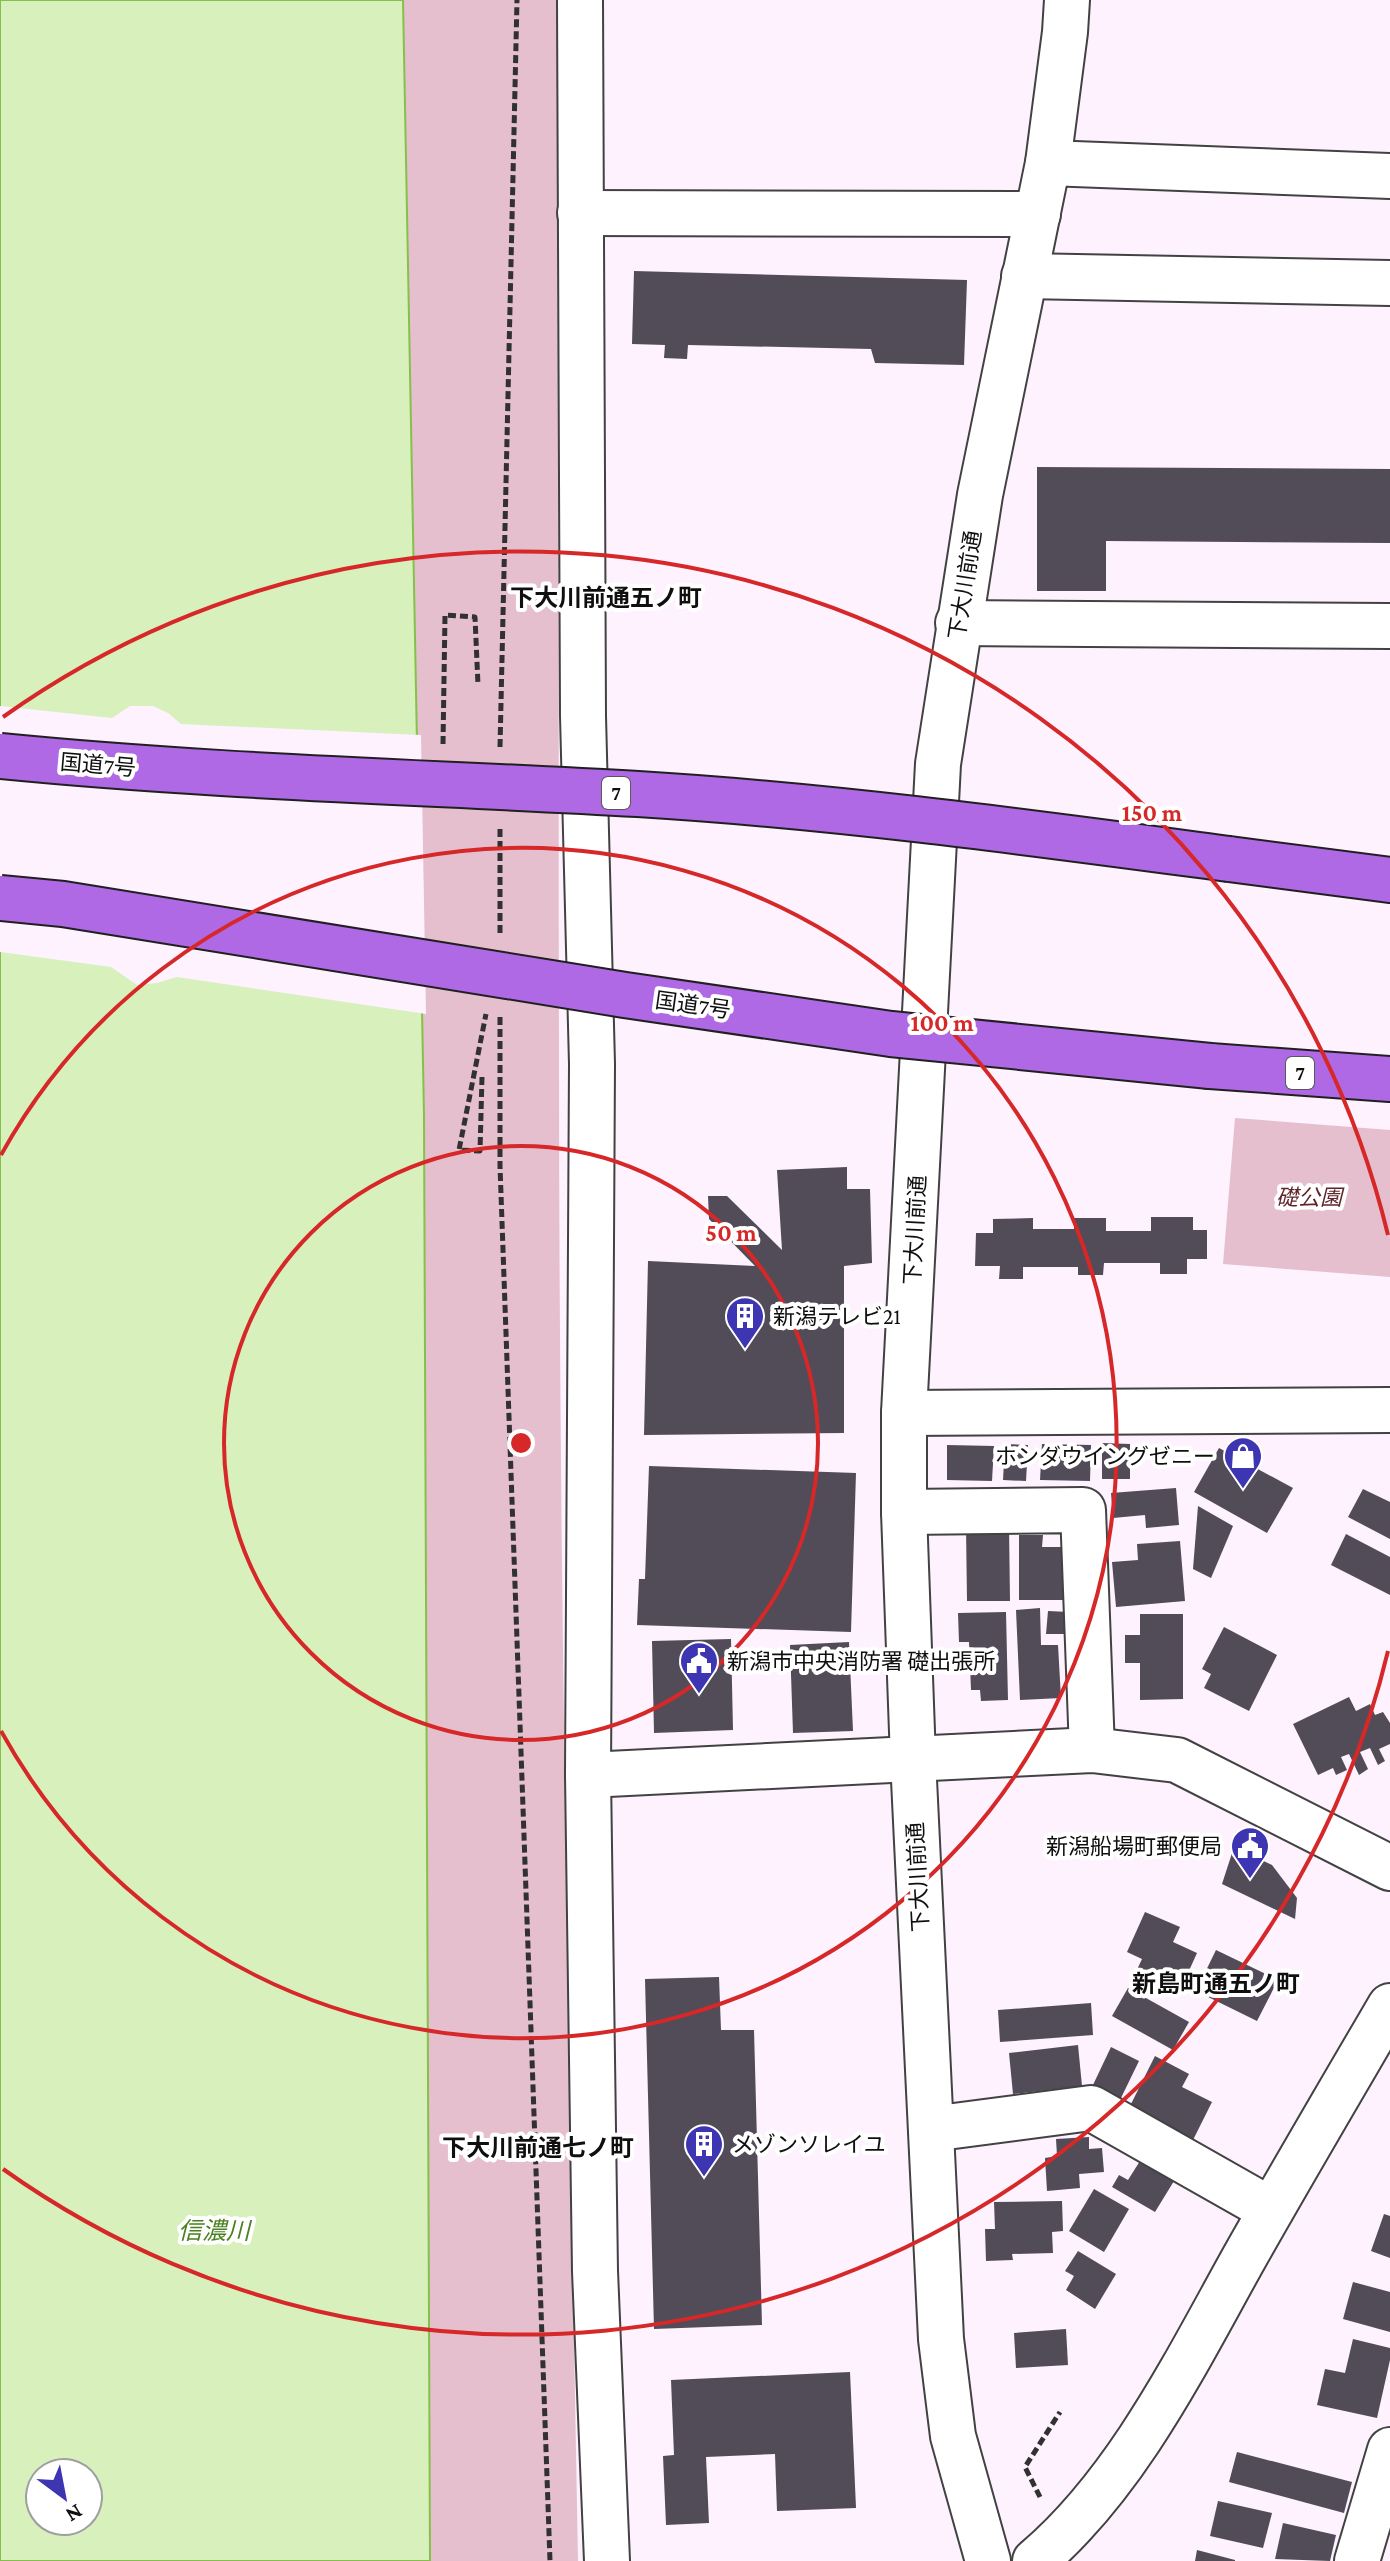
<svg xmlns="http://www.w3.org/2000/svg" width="1390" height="2561" viewBox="0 0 1390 2561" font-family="'Crimson Pro','Noto Sans JP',serif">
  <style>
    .green { fill: #e5bfce }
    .water { fill: #d7f0bc; stroke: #84c04a; stroke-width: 2; fill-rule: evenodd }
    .pier { fill: #fdf2fe }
    .building { fill: #514c57 }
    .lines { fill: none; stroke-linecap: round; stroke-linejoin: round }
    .minor-casing { stroke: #424242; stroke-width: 48 }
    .highway-casing { stroke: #202020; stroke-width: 48 }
    .path { stroke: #313131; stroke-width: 5; stroke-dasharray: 8 4; stroke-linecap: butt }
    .minor { stroke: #fff; stroke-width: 44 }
    .highway { stroke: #af69e5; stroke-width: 44 }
    .highway-bridge-casing { stroke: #202020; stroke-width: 48; stroke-linecap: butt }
    .highway-bridge { stroke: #af69e5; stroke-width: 44 }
    .ring { fill: none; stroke: #d62828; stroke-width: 4 }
    .labels { text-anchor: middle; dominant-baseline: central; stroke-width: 8; stroke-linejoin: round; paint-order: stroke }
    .shield { fill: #fff; stroke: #575757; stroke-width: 2 }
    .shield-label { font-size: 20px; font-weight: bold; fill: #0f0f0f }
    .street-label { font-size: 22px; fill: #0f0f0f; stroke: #fff }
    .park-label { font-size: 22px; font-style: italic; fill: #60252b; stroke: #fff }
    .poi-label { font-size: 22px; fill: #0f0f0f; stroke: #fff; text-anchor: start }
    .neighbourhood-label { font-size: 24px; font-weight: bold; fill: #0f0f0f; stroke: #fff }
    .water-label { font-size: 24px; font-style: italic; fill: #4c8121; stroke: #fff }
    .centre { fill: #d62828; stroke: #fff; stroke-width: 4 }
    .ring-label { font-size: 24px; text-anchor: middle; font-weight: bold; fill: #d62828; stroke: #fff; stroke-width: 8; stroke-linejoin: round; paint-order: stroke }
  </style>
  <rect width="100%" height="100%" fill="#fdf2fe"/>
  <!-- green -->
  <g class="green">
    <path d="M 403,0 L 558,0 C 560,352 558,704 559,1055 C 559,1557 569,2059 578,2561 L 430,2561 L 424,1116 Z"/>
    <polygon points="1235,1118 1390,1130 1390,1277 1223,1264"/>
  </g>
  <!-- water -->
  <path class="water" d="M 0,0 L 403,0 L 424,1116 L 430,2561 L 0,2561 ZM 40,2473 L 88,2473 L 88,2521 L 40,2521 Z"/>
  <!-- pier -->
  <polygon class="pier" points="0,706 112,718 130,706 153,706 168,713 181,724 421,735 426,1014 177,977 157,983 137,985 111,967 0,952"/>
  <!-- building -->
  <g class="building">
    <polygon points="634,271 967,280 964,365 875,363 871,349 688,345 687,359 664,358 665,345 632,344"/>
    <polygon points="1037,467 1390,469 1390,543 1106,541 1106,591 1037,591"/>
    <polygon points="847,1167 847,1189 870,1189 872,1263 844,1266 844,1433 644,1435 648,1261 755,1266 709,1219 708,1196 727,1196 782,1250 777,1170"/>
    <polygon points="1151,1217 1193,1217 1193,1230 1207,1230 1207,1259 1187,1259 1187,1274 1160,1274 1160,1263 1104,1263 1103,1275 1078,1275 1078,1267 1023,1267 1023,1279 999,1279 1000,1266 975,1266 976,1233 993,1233 993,1219 1033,1218 1033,1229 1074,1229 1074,1218 1106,1218 1106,1231 1151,1231"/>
    <polygon points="1102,1443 1130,1444 1130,1479 1102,1479"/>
    <polygon points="1005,1444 1028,1445 1026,1481 1003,1480"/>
    <polygon points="1042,1444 1091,1445 1090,1481 1040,1480"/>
    <polygon points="947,1445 994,1446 992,1481 947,1480"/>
    <polygon points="1219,1448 1293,1488 1267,1533 1194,1492"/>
    <polygon points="649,1466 856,1473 851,1632 637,1625 639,1579 645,1579"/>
    <polygon points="1176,1488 1179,1525 1146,1528 1145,1515 1113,1518 1111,1493"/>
    <polygon points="1363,1489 1390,1502 1390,1539 1348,1517"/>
    <polygon points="1198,1506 1233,1526 1211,1578 1193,1569"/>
    <polygon points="1009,1526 1010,1601 967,1601 966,1527"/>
    <polygon points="1346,1534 1390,1557 1390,1595 1331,1565"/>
    <polygon points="1019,1535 1043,1535 1042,1547 1066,1547 1065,1600 1019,1600"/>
    <polygon points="1180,1541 1185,1601 1116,1607 1112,1562 1138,1560 1137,1544"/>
    <polygon points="1040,1608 1041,1645 1058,1645 1061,1698 1020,1700 1016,1610"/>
    <polygon points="1048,1611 1069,1612 1068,1634 1046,1634"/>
    <polygon points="1006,1612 1008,1700 981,1701 980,1690 971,1690 969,1642 959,1642 958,1613"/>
    <polygon points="1140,1614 1183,1614 1183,1699 1140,1700 1140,1663 1125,1663 1125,1635 1140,1635"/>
    <polygon points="1224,1627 1277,1655 1249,1711 1204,1688 1211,1674 1202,1669"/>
    <polygon points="731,1639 733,1730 654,1733 652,1641"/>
    <polygon points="849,1642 853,1731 793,1733 790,1645"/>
    <polygon points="1349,1697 1356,1711 1370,1704 1375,1715 1383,1712 1390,1723 1390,1744 1379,1749 1385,1761 1378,1765 1370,1748 1360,1752 1368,1769 1359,1775 1349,1754 1341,1757 1347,1770 1336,1775 1333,1768 1318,1775 1293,1724"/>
    <polygon points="1234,1847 1272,1865 1297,1898 1295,1919 1222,1884"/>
    <polygon points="1145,1912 1180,1927 1173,1942 1197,1953 1178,1995 1134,1976 1142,1959 1127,1952"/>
    <polygon points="1216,1950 1278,1980 1257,2021 1196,1991"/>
    <polygon points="719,1977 721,2030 754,2030 762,2325 654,2329 645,1979"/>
    <polygon points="1128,1988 1189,2022 1173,2050 1112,2016"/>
    <polygon points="1091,2003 1093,2035 1000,2042 998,2010"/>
    <polygon points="1078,2045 1082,2086 1013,2094 1009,2053"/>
    <polygon points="1111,2047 1139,2061 1120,2100 1092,2087"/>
    <polygon points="1155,2056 1189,2074 1182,2087 1212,2102 1193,2140 1129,2108"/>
    <polygon points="1089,2137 1089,2149 1102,2148 1104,2172 1079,2174 1080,2188 1047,2191 1045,2158 1057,2156 1056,2139"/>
    <polygon points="1140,2161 1174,2181 1155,2212 1112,2187 1119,2175 1128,2180"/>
    <polygon points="1094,2189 1129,2209 1104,2252 1069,2231"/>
    <polygon points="1062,2201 1063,2231 1052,2232 1053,2253 1012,2254 1013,2260 986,2261 985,2229 995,2229 994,2202"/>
    <polygon points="1384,2214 1390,2216 1390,2258 1371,2251"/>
    <polygon points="1078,2251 1116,2274 1095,2309 1066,2290 1074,2276 1065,2271"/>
    <polygon points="1353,2282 1390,2292 1390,2332 1343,2319"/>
    <polygon points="1066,2329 1068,2365 1016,2368 1014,2333"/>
    <polygon points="1353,2339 1390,2348 1390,2360 1377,2418 1317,2405 1325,2369 1345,2373"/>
    <polygon points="850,2372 856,2508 777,2511 775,2454 706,2457 709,2523 666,2525 663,2456 674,2455 671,2380"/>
    <polygon points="1237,2452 1352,2482 1344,2513 1229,2482"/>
    <polygon points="1218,2501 1272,2513 1263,2548 1210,2536"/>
    <polygon points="1283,2523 1336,2535 1330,2561 1275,2559"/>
    <polygon points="1197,2550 1235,2560 1235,2561 1195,2561"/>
  </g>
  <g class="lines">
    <defs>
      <g id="minor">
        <polyline points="580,0 583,716 592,1064 588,1775 595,2271 607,2561"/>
        <polyline points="1048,163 1390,176"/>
        <polyline points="580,213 1038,214"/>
        <polyline points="1024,276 1390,283"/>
        <polyline points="958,623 1390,626"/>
        <polyline points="904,1413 1390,1410"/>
        <polyline points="904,1512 1083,1510 1092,1750"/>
        <polyline points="588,1775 1092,1750 1177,1760 1390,1868"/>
        <polyline points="931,2129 1091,2108 1271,2210"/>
        <polyline points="988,2561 953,2436 941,2339 913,1759 904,1512 904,1413 938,764 980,495 1048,163 1065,32 1067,0"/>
        <path d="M 1035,2561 C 1127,2483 1186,2362 1244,2258 C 1292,2173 1341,2090 1390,2006"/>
        <polyline points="1357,2561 1390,2450"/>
      </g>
      <g id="highway">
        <polyline points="1229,859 1390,880"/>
        <polyline points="1210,1066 1390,1079"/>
      </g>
    </defs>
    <!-- minor casing -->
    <use href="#minor" class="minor-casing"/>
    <!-- highway casing -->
    <use href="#highway" class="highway-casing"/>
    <!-- path -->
    <g class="path">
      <polyline points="443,744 445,615 475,617 478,685"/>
      <polyline points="500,747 517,0"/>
      <polyline points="500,829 500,935"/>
      <polyline points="500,1017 500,1166 550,2561"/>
      <polyline points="482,1077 480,1151 459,1150 486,1014"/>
      <polyline points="1040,2497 1025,2467 1060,2412"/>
    </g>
    <!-- minor -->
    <use href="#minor" class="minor"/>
    <!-- highway -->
    <use href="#highway" class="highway"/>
    <defs>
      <g id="highway-bridge">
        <path d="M 0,756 C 212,777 425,782 638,794 C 836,806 1033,833 1229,859"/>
        <polyline points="0,898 63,904 625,995 891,1034 1210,1066"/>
      </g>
    </defs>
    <!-- highway-bridge casing -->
    <use href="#highway-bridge" class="highway-bridge-casing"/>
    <!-- highway-bridge -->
    <use href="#highway-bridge" class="highway-bridge"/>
  </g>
  <!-- distance rings -->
  <g class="ring">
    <circle cx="521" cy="1443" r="297"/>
    <path d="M1 1155A595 595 0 1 1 1 1731"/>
    <path d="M1388 1651A892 892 0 0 1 3 2169M3 717A892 892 0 0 1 1388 1235"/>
  </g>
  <!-- icons -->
  <defs>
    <symbol id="building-pin" viewBox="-11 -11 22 30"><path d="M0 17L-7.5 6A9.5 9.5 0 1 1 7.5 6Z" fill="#3d35b1" stroke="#fff"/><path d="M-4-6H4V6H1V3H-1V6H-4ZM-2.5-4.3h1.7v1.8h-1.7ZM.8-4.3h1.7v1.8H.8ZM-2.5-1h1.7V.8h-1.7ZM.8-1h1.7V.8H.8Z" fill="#fff"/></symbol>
    <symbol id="shop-pin" viewBox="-11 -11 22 30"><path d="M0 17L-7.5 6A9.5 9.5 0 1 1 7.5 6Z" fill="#3d35b1" stroke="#fff"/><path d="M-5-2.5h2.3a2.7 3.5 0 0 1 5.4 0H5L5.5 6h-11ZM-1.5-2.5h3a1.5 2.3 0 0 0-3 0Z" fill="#fff"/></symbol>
    <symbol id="civic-pin" viewBox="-11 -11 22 30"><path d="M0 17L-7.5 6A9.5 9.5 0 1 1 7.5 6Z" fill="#3d35b1" stroke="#fff"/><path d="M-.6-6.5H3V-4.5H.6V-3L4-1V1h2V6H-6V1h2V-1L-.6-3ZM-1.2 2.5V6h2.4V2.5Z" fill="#fff"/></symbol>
  </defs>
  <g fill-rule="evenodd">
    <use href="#building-pin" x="723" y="1294" width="44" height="60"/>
    <use href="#shop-pin" x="1221" y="1434" width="44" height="60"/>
    <use href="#civic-pin" x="677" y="1639" width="44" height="60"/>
    <use href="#civic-pin" x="1228" y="1824" width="44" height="60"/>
    <use href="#building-pin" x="682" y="2122" width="44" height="60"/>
  </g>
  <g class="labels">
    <!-- shield labels -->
    <g class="shield">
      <rect x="602" y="777" width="28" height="32" rx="6"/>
      <rect x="1286" y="1057" width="28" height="32" rx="6"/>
    </g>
    <g class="shield-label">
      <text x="616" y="793">7</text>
      <text x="1300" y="1073">7</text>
    </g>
    <!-- street labels -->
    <g class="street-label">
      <text transform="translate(965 585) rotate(-81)">下大川前通</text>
      <text transform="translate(98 765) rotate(5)">国道7号</text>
      <text transform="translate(693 1005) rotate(8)">国道7号</text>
      <text transform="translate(915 1230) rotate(-87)">下大川前通</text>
      <text transform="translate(918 1877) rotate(-93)">下大川前通</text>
    </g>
    <!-- park labels -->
    <g class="park-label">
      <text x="1309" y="1197">礎公園</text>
    </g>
    <!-- poi labels -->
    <g class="poi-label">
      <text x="773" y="1316">新潟テレビ21</text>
      <text x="1215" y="1456" text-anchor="end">ホンダウイングゼニー</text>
      <text x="727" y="1661">新潟市中央消防署 礎出張所</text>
      <text x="1222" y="1846" text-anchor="end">新潟船場町郵便局</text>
      <text x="732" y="2144">メゾンソレイユ</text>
    </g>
    <!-- neighbourhood labels -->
    <g class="neighbourhood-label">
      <text x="606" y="597">下大川前通五ノ町</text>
      <text x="1216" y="1983">新島町通五ノ町</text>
      <text x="538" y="2147">下大川前通七ノ町</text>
    </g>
    <!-- water labels -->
    <g class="water-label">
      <text x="214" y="2230">信濃川</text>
    </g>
  </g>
  <circle cx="521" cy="1443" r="12" class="centre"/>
  <g class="ring-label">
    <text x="1152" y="821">150 m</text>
    <text x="942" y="1031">100 m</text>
    <text x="731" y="1241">50 m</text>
  </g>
  <!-- north arrow -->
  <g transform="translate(64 2497) rotate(148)"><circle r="38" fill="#ffffff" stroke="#9f9f9f" stroke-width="2"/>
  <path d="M0-6L14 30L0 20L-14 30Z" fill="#3d35b1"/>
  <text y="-12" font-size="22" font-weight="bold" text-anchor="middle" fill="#0f0f0f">N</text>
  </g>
</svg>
